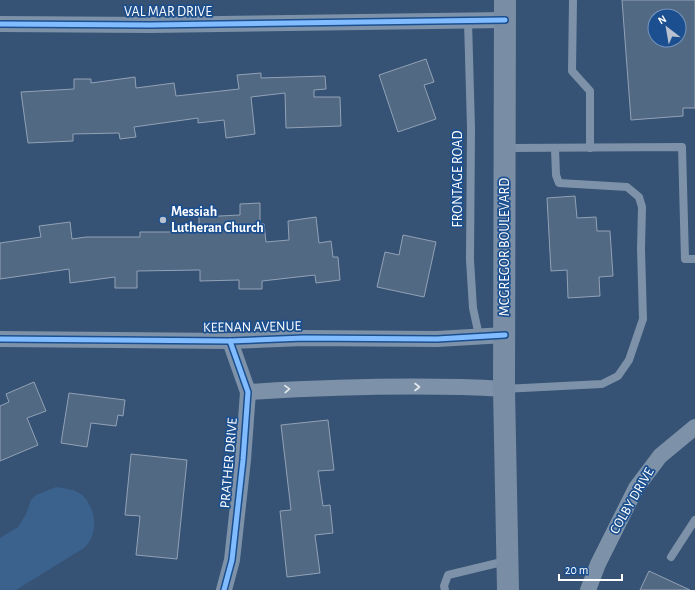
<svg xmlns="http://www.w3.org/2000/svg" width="695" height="590" viewBox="0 0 695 590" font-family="'Alegreya Sans',sans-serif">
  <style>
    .water { fill: #3b618d }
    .building { fill: #526984; stroke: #92a2b6; fill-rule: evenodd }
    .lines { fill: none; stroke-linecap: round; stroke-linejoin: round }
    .lane { stroke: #7d92a8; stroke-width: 8 }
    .street { stroke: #7d92a8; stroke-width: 16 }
    .secondary { stroke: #798da4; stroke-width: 22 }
    .cycleway-casing { stroke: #1b4f8f; stroke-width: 8 }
    .cycleway { stroke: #80bcff; stroke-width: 5 }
    .oneway { stroke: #e5e9ee }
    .poi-dot { fill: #b9c2ce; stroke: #1b4f8f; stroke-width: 1.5 }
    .labels { text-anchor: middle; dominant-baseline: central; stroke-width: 3.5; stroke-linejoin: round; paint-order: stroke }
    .street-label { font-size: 14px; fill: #fff; stroke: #1b4f8f }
    .poi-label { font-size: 14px; font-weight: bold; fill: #fff; stroke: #1b4f8f; text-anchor: start }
  </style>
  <rect width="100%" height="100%" fill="#365274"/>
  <!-- water -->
  <path class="water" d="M 56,487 C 64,488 75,489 82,495 C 97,509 99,534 84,548 L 16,590 L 0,590 L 0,538 L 18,527 L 26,514 L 31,500 L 36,495 Z"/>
  <!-- building -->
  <g class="building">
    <path d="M 622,0 L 695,0 L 695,108 L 683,108 L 683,116 L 631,120 ZM 655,16 L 679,16 L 679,40 L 655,40 Z"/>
    <polygon points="426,59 434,82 424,85 436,119 398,132 379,75"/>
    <polygon points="261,73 261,78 325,76 326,89 314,90 314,97 340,97 341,126 286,128 285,93 251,97 255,134 226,138 224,120 198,123 198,118 134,127 136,137 120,139 119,133 73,134 73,141 28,143 21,92 74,89 74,79 91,79 91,83 135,77 136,88 174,83 176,96 239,89 237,75"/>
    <polygon points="575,196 577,218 596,217 597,231 610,231 613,276 599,277 600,296 568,298 567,270 551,271 547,198"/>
    <polygon points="260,203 260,224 264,224 266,242 289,240 288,221 316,217 319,243 331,241 333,257 338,257 340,280 316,283 315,275 262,281 262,289 239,289 239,280 200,281 200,270 137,271 137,288 115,288 115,277 70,283 69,269 0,279 0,243 41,237 39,226 70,222 72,239 86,237 140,237 140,232 199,232 199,217 240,215 240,204"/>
    <polygon points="403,235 436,242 424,297 377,287 385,252 399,255"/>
    <polygon points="34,382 46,411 27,418 38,445 0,461 0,406 9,402 6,394"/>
    <polygon points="69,393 125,400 123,416 118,415 116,426 91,423 87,447 61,443"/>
    <polygon points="328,420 334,470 318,471 323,506 330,505 333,533 315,535 320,573 287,577 280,511 291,510 281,425"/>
    <polygon points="131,454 187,460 177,559 136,555 140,516 125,515"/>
    <polygon points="649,571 690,590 640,590"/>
  </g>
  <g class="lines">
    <!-- lane -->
    <g class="lane">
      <polyline points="573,0 572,71 590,91 590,148"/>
      <polyline points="468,21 471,128 470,260 473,308 479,336"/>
      <polyline points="506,148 682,147 685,259 695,259"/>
      <polyline points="505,389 602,384 618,376 629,360 643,319 641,249 642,207 639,197 627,187 559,183 556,175 555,148"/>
      <polyline points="671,557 695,520"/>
      <polyline points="445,590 444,586 448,575 506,561"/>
    </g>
    <!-- street -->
    <g class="street">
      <polyline points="0,24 151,25 505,20"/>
      <polyline points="0,339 230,341 304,338 437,339 505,335"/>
      <path d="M 248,392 C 333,387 419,384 504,389"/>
      <polyline points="224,590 232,560 243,460 248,392 230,341"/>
      <polyline points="588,590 598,564 636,488 660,456 695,427"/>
    </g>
    <!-- secondary -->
    <polyline class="secondary" points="505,0 504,389 508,590"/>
    <defs>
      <g id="cycleway">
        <polyline points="0,24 151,25 505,20"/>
        <polyline points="0,339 230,341 304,338 437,339 505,335"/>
        <polyline points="224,590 232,560 243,460 248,392 230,341"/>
      </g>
    </defs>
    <!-- cycleway casing -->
    <use href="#cycleway" class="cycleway-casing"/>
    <!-- cycleway -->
    <use href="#cycleway" class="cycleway"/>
  </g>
  <!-- one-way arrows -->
  <defs><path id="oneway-chevron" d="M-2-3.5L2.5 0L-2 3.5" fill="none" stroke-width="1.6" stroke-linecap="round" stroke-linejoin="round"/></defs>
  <g class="oneway">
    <use href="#oneway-chevron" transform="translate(417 387)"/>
    <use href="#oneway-chevron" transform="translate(287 389) rotate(-3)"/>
  </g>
  <!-- markers -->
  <circle class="poi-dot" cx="163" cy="220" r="4"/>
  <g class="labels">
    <!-- street labels -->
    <g class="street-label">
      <text x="168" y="12">VAL MAR DRIVE</text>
      <text transform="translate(458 179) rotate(-90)">FRONTAGE ROAD</text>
      <text transform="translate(505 247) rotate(-90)">MCGREGOR BOULEVARD</text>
      <text transform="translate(252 327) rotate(-1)">KEENAN AVENUE</text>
      <text transform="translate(229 463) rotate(-85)">PRATHER DRIVE</text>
      <text transform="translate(632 501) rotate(-60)">COLBY DRIVE</text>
    </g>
    <!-- poi labels -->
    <g class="poi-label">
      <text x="171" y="212">Messiah<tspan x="171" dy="16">Lutheran Church</tspan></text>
    </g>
  </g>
  <!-- north arrow -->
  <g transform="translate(667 28) rotate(329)"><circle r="19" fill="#1b4f8f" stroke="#7695bc"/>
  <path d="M0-3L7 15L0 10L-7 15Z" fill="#b9c2ce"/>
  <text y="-6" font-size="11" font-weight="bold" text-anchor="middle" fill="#ffffff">N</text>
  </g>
  <!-- scale -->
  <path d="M559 574v6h63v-6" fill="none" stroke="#ffffff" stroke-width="2"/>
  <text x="565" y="574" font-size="12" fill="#ffffff" stroke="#1b4f8f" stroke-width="3" paint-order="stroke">20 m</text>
</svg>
